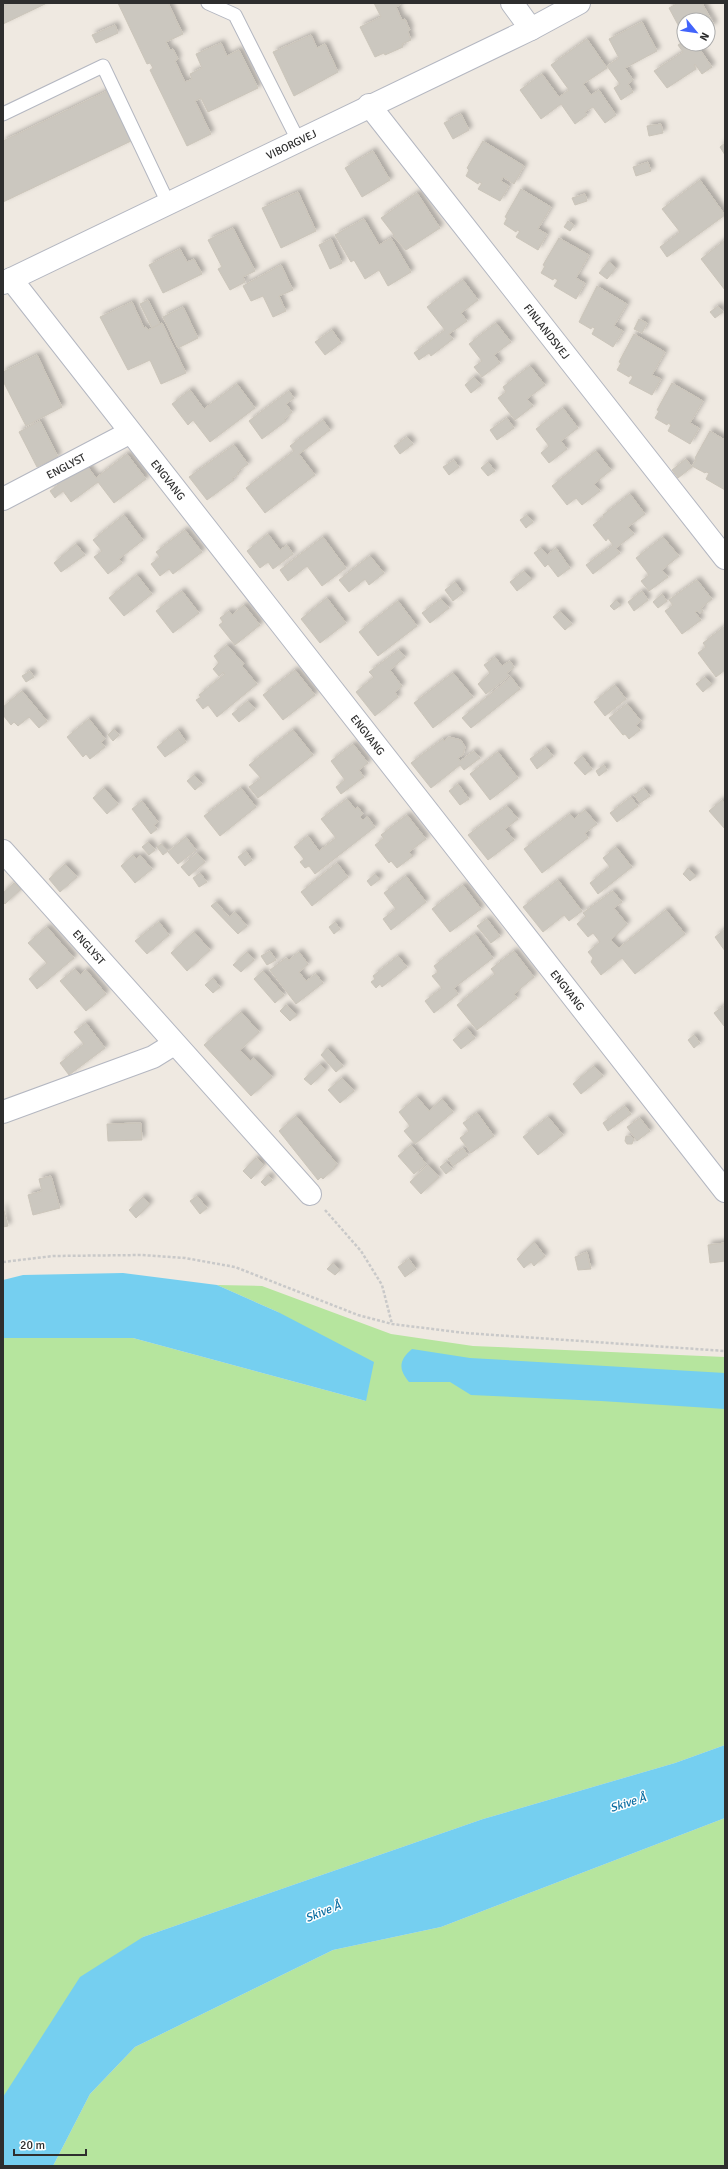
<svg xmlns="http://www.w3.org/2000/svg" width="728" height="2169" viewBox="0 0 728 2169" font-family="Signika,sans-serif">
  <style>
    .green { fill: #b6e59e }
    .water { fill: #75cff0 }
    .building { fill: #cbc7bf; stroke: #cbc5ba; filter: url(#shadow) }
    .lines { fill: none; stroke-linecap: round; stroke-linejoin: round }
    .service-casing { stroke: #b4b7c1; stroke-width: 15 }
    .minor-casing { stroke: #b4b7c1; stroke-width: 24 }
    .tertiary-casing { stroke: #b4b7c1; stroke-width: 24 }
    .path { stroke: #c9c9c9; stroke-width: 2.5; stroke-dasharray: 3 2; stroke-linecap: butt }
    .service { stroke: #fff; stroke-width: 13 }
    .minor { stroke: #fff; stroke-width: 22 }
    .tertiary { stroke: #fff; stroke-width: 22 }
    .labels { text-anchor: middle; dominant-baseline: central; stroke-width: 3; stroke-linejoin: round; paint-order: stroke }
    .street-label { font-size: 11px; fill: #2e2e2e; stroke: #fff }
    .water-label { font-size: 12px; font-style: italic; fill: #0d6fa3; stroke: #fff }
  </style>
  <defs>
    <filter id="shadow"><feDropShadow dx="3.5" dy="-3.5" stdDeviation="2" flood-color="#0004"/></filter>
  </defs>
  <rect width="100%" height="100%" fill="#efe9e1"/>
  <!-- green -->
  <g class="green">
    <polygon points="217,1285 262,1286 391,1334 473,1346 725,1357 725,1745 675,1763 483,1819 143,1937 3,2097 3,1338 133,1338 366,1401 278,1312"/>
    <polygon points="725,1818 725,2166 53,2166 90,2094 135,2047 333,1950 441,1927"/>
  </g>
  <!-- water -->
  <g class="water">
    <polygon points="123,1273 217,1285 278,1312 374,1362 366,1401 133,1338 3,1338 3,1280 23,1275"/>
    <path d="M 412,1349 L 470,1358 L 725,1373 L 725,1409 L 601,1401 L 471,1395 L 450,1382 L 409,1382 C 398,1369 399,1360 412,1349 Z"/>
    <polygon points="725,1745 725,1818 441,1927 333,1950 135,2047 90,2094 53,2166 3,2166 3,2097 80,1977 143,1937 483,1819 675,1763"/>
  </g>
  <!-- building -->
  <g class="building">
    <polygon points="3,3 47,3 3,24"/>
    <polygon points="118,3 168,3 183,34 166,42 170,50 173,49 178,59 175,61 185,82 192,79 190,74 202,68 196,54 221,43 227,56 239,50 258,88 208,112 201,98 195,101 211,134 187,146 150,70 153,68 150,63 147,64"/>
    <polygon points="374,3 399,3 400,5 396,7 402,20 405,19 410,30 408,32 411,40 402,44 403,47 385,55 384,53 375,57 360,27 381,17"/>
    <polygon points="678,3 702,3 714,25 708,29 708,20 684,20 684,36 669,8"/>
    <polygon points="642,22 657,51 625,68 633,80 628,84 633,92 621,100 614,88 620,84 607,66 619,58 609,39"/>
    <polygon points="115,25 118,33 96,43 92,35"/>
    <polygon points="311,35 317,48 325,44 338,72 294,96 273,52"/>
    <polygon points="587,39 607,68 583,84 591,95 599,90 616,115 605,123 593,107 585,112 587,115 575,124 561,104 541,119 520,90 542,74 559,97 569,90 551,65"/>
    <polygon points="684,41 684,44 696,44 712,67 702,74 695,64 694,65 696,69 667,88 654,71 683,52 678,45"/>
    <polygon points="107,91 131,141 3,202 3,141"/>
    <polygon points="461,114 469,130 453,139 444,123"/>
    <polygon points="661,124 663,133 649,136 647,126"/>
    <polygon points="483,141 524,166 514,184 503,177 501,181 509,186 500,201 478,189 482,183 479,182 478,184 466,176 469,170 467,168"/>
    <polygon points="725,143 725,155 720,147"/>
    <polygon points="373,151 390,180 362,197 345,168"/>
    <polygon points="648,162 651,171 636,176 633,167"/>
    <polygon points="700,180 725,215 667,257 660,247 680,232 662,209"/>
    <polygon points="521,189 551,207 538,229 547,234 538,250 516,237 520,231 517,230 516,232 504,224 507,218 505,217"/>
    <polygon points="298,192 316,231 281,248 262,208"/>
    <polygon points="417,193 440,228 406,250 393,236 394,235 381,218"/>
    <polygon points="585,194 587,201 575,205 572,198"/>
    <polygon points="364,219 379,245 391,238 411,272 388,286 379,270 365,279 354,260 351,262 335,235"/>
    <polygon points="568,221 574,225 570,231 564,227"/>
    <polygon points="233,228 255,271 243,277 245,282 230,290 218,269 222,267 208,240"/>
    <polygon points="559,238 589,255 576,278 585,283 576,299 554,286 558,280 554,278 553,280 541,273 545,266 543,265"/>
    <polygon points="331,239 342,263 330,269 319,245"/>
    <polygon points="725,240 725,290 701,259"/>
    <polygon points="180,249 187,262 194,259 202,274 163,293 149,265"/>
    <polygon points="609,261 616,268 607,279 599,273"/>
    <polygon points="281,265 293,290 279,296 286,311 273,317 263,296 251,301 243,286"/>
    <polygon points="463,280 478,300 461,313 467,321 449,334 453,339 431,356 429,353 419,360 414,353 445,330 427,307"/>
    <polygon points="597,286 627,304 614,326 623,331 613,347 592,334 595,328 592,327 591,329 579,322"/>
    <polygon points="148,300 160,324 152,328 140,304"/>
    <polygon points="132,302 144,328 146,327 148,330 162,323 186,373 161,384 150,360 128,370 100,317"/>
    <polygon points="718,306 723,312 715,318 710,312"/>
    <polygon points="183,307 198,338 178,348 163,317"/>
    <polygon points="639,319 647,323 642,333 634,329"/>
    <polygon points="496,323 511,342 494,355 500,363 482,377 474,367 482,361 469,344"/>
    <polygon points="332,330 341,343 325,355 315,342"/>
    <polygon points="634,334 665,352 652,375 661,379 652,395 629,383 633,377 630,375 629,377 617,370 621,363 619,362"/>
    <polygon points="37,355 62,407 26,426 3,381 3,372"/>
    <polygon points="530,366 545,385 527,399 533,406 515,420 498,398 506,392 503,387"/>
    <polygon points="474,377 481,385 471,393 465,385"/>
    <polygon points="672,383 703,401 690,423 699,428 690,444 668,431 671,425 668,423 667,425 655,418 659,411 657,410"/>
    <polygon points="237,384 255,408 210,442 193,420 188,425 172,404 190,390 204,409"/>
    <polygon points="289,391 294,398 286,404 292,412 284,419 286,421 262,439 249,421"/>
    <polygon points="563,408 578,428 561,441 567,449 549,463 541,453 549,446 536,429"/>
    <polygon points="507,418 514,428 497,440 490,430"/>
    <polygon points="323,420 330,430 299,454 315,475 265,513 246,488 294,451 290,446"/>
    <polygon points="40,421 58,457 37,467 19,432"/>
    <polygon points="710,431 725,440 725,490 706,479 709,473 706,472 705,473 692,466 696,460 695,458"/>
    <polygon points="407,437 413,444 400,454 394,446"/>
    <polygon points="234,445 248,464 237,472 239,474 232,478 234,480 207,500 189,477"/>
    <polygon points="596,451 611,470 594,484 600,491 582,505 576,498 567,505 552,486"/>
    <polygon points="127,454 146,479 114,503 98,482 71,502 63,491 55,498 50,491 58,485 57,483 87,466 96,478"/>
    <polygon points="686,459 692,467 678,478 672,470"/>
    <polygon points="454,460 459,467 449,475 443,467"/>
    <polygon points="488,462 495,471 488,476 481,468"/>
    <polygon points="630,494 645,514 628,527 634,534 616,548 620,553 593,574 586,565 613,545 608,538 606,541 593,525 604,517 603,515"/>
    <polygon points="124,515 143,540 119,559 122,563 108,574 94,557 102,551 93,540"/>
    <polygon points="527,515 533,522 526,528 520,520"/>
    <polygon points="185,530 202,552 173,574 169,569 160,576 151,564 160,557 156,552"/>
    <polygon points="268,534 280,550 287,545 293,554 273,569 268,562 260,568 247,551"/>
    <polygon points="323,537 346,568 322,586 307,566 288,581 280,570"/>
    <polygon points="663,537 679,556 662,570 668,577 649,591 641,581 649,575 636,558"/>
    <polygon points="76,544 85,555 61,572 54,563"/>
    <polygon points="541,548 547,555 556,548 570,568 558,577 548,564 545,567 534,553"/>
    <polygon points="370,556 384,573 369,585 365,579 349,592 339,580"/>
    <polygon points="524,571 532,579 517,591 510,582"/>
    <polygon points="137,575 152,594 124,616 109,598"/>
    <polygon points="697,580 712,599 701,608 703,611 700,614 697,611 695,612 701,620 682,634 665,611 673,605 669,600"/>
    <polygon points="455,582 463,593 453,601 445,590"/>
    <polygon points="182,591 199,613 173,633 156,611"/>
    <polygon points="642,591 648,600 634,611 628,602"/>
    <polygon points="662,594 667,601 658,608 653,602"/>
    <polygon points="327,598 346,623 320,643 301,619"/>
    <polygon points="441,599 449,608 430,623 422,613"/>
    <polygon points="616,600 621,605 614,610 610,606"/>
    <polygon points="398,601 417,626 378,656 359,632"/>
    <polygon points="244,605 260,625 235,645 219,625 223,622 220,618 229,611 232,615"/>
    <polygon points="560,611 572,624 565,630 553,617"/>
    <polygon points="725,626 725,670 716,677 698,653 706,647 703,643"/>
    <polygon points="227,645 244,664 242,666 257,684 217,717 208,705 203,709 196,700 201,697 199,695 225,674 223,672 219,676 213,669 219,663 214,656"/>
    <polygon points="399,650 405,657 390,670 402,686 395,692 398,697 375,716 356,692 374,677 369,672"/>
    <polygon points="495,657 502,666 510,661 514,667 507,673 509,676 486,694 478,684 490,673 484,665"/>
    <polygon points="295,670 315,695 283,720 263,695"/>
    <polygon points="30,671 34,677 26,682 22,676"/>
    <polygon points="453,673 473,697 433,728 414,703"/>
    <polygon points="511,677 520,689 471,728 462,718"/>
    <polygon points="705,677 712,684 703,692 696,684"/>
    <polygon points="615,685 626,699 605,716 594,702"/>
    <polygon points="22,691 47,721 39,728 29,717 18,726 14,722 11,725 3,715 3,707"/>
    <polygon points="248,701 255,709 239,722 232,714"/>
    <polygon points="627,704 641,721 636,725 640,730 629,739 625,734 623,735 609,718"/>
    <polygon points="89,719 105,739 101,742 105,747 90,759 86,754 83,757 67,737"/>
    <polygon points="114,729 119,735 113,741 108,735"/>
    <polygon points="178,730 186,742 165,757 157,747"/>
    <polygon points="293,730 313,755 258,798 249,787 261,778 249,765"/>
    <polygon points="449,737 461,740 465,747 463,755 458,758 460,761 474,751 480,758 464,770 460,765 431,788 411,763 443,739 444,741"/>
    <polygon points="353,744 368,763 359,770 364,777 341,794 336,787 345,780 331,761"/>
    <polygon points="546,747 553,756 537,769 530,759"/>
    <polygon points="498,752 518,778 490,800 470,774"/>
    <polygon points="582,756 592,769 585,775 574,763"/>
    <polygon points="604,765 607,770 599,776 596,771"/>
    <polygon points="194,775 202,784 195,790 187,781"/>
    <polygon points="458,784 469,799 460,805 449,791"/>
    <polygon points="104,788 118,804 107,814 93,798"/>
    <polygon points="241,788 256,807 220,836 204,816"/>
    <polygon points="644,788 650,796 640,803 634,795"/>
    <polygon points="631,797 638,806 617,822 610,813"/>
    <polygon points="347,799 355,809 358,807 363,814 360,817 363,820 367,816 375,827 315,874 309,866 305,868 300,862 304,859 294,847 308,836 319,851 336,838 321,819"/>
    <polygon points="722,800 723,802 725,800 725,829 709,811"/>
    <polygon points="142,801 158,822 154,825 157,829 151,834 132,809"/>
    <polygon points="507,806 518,819 505,829 514,840 488,860 468,835"/>
    <polygon points="585,810 597,824 585,833 588,838 542,873 524,849 570,814 574,819"/>
    <polygon points="407,815 426,839 409,852 413,856 397,868 391,861 389,863 375,845 384,838 381,835"/>
    <polygon points="186,837 196,850 178,864 168,852"/>
    <polygon points="148,842 155,850 149,855 142,847"/>
    <polygon points="161,844 168,851 163,855 157,847"/>
    <polygon points="616,847 632,867 598,894 590,883 610,867 603,858"/>
    <polygon points="246,851 252,860 245,866 238,857"/>
    <polygon points="197,853 205,862 189,876 181,867"/>
    <polygon points="133,855 136,859 140,855 152,869 135,883 121,866"/>
    <polygon points="337,863 348,877 312,906 301,892"/>
    <polygon points="65,864 77,877 60,892 49,879"/>
    <polygon points="688,868 696,876 690,881 683,874"/>
    <polygon points="200,873 207,882 199,887 193,878"/>
    <polygon points="375,874 380,879 371,886 367,881"/>
    <polygon points="406,876 426,902 391,930 383,919 396,909 384,893"/>
    <polygon points="558,880 582,911 569,921 564,915 543,932 523,907"/>
    <polygon points="14,883 21,889 5,904 3,902 3,893"/>
    <polygon points="463,885 481,909 450,932 432,909"/>
    <polygon points="613,891 622,902 614,908 627,924 611,940 619,948 666,910 685,934 635,974 622,958 601,975 591,962 593,958 588,952 600,942 593,933 588,937 577,924 586,916 583,913"/>
    <polygon points="216,902 229,917 235,912 247,926 238,934 211,906"/>
    <polygon points="487,919 500,936 491,943 477,926"/>
    <polygon points="159,922 169,935 147,954 135,941"/>
    <polygon points="335,922 340,929 334,934 329,927"/>
    <polygon points="47,927 74,958 37,989 29,979 47,963 28,943"/>
    <polygon points="725,929 725,951 715,937"/>
    <polygon points="194,932 210,950 187,971 171,953"/>
    <polygon points="475,934 493,958 454,988 458,994 434,1013 425,1001 442,988 432,976 438,972 434,966"/>
    <polygon points="270,951 276,960 267,965 261,956"/>
    <polygon points="514,951 534,977 514,994 517,998 477,1030 457,1005 495,974 491,969"/>
    <polygon points="247,952 254,960 241,972 233,965"/>
    <polygon points="299,952 308,964 299,972 306,981 316,974 323,983 296,1004 270,970 286,958 289,960"/>
    <polygon points="398,956 407,967 382,987 380,984 376,988 371,982 375,979 373,976"/>
    <polygon points="75,969 80,975 86,970 106,994 86,1011 60,981"/>
    <polygon points="263,971 284,995 275,1003 254,979"/>
    <polygon points="213,978 220,987 213,993 205,985"/>
    <polygon points="286,1005 297,1015 290,1021 280,1011"/>
    <polygon points="725,1005 725,1025 724,1026 714,1013"/>
    <polygon points="241,1012 259,1032 240,1050 250,1061 254,1058 272,1077 251,1096 204,1045"/>
    <polygon points="86,1023 105,1048 69,1075 60,1063 84,1044 74,1032"/>
    <polygon points="467,1028 475,1038 461,1049 453,1040"/>
    <polygon points="694,1035 700,1043 694,1048 688,1040"/>
    <polygon points="327,1048 343,1066 336,1072 321,1055"/>
    <polygon points="320,1064 326,1070 311,1085 304,1079"/>
    <polygon points="594,1066 603,1076 581,1094 573,1084"/>
    <polygon points="342,1078 354,1091 340,1103 328,1090"/>
    <polygon points="417,1097 429,1111 442,1099 453,1112 415,1144 404,1131 410,1126 399,1112"/>
    <polygon points="625,1106 631,1114 608,1131 603,1123"/>
    <polygon points="477,1113 494,1136 471,1153 460,1138 469,1131 463,1123"/>
    <polygon points="296,1116 337,1164 334,1167 335,1168 323,1179 321,1177 318,1180 279,1131"/>
    <polygon points="548,1117 563,1135 538,1155 523,1137"/>
    <polygon points="640,1118 650,1131 637,1141 627,1127"/>
    <polygon points="141,1123 142,1140 108,1141 107,1124"/>
    <polygon points="626,1136 631,1136 634,1139 632,1144 627,1144 625,1141"/>
    <polygon points="411,1145 426,1164 414,1174 398,1156"/>
    <polygon points="463,1148 468,1155 453,1166 448,1159"/>
    <polygon points="256,1158 264,1165 251,1179 243,1171"/>
    <polygon points="446,1162 452,1169 446,1174 440,1167"/>
    <polygon points="428,1165 439,1177 421,1194 410,1182"/>
    <polygon points="268,1175 272,1180 265,1186 261,1182"/>
    <polygon points="51,1176 60,1208 33,1215 28,1195 42,1191 39,1179"/>
    <polygon points="197,1196 207,1208 200,1214 190,1201"/>
    <polygon points="143,1197 150,1204 136,1218 129,1210"/>
    <polygon points="3,1207 8,1226 3,1227"/>
    <polygon points="534,1242 545,1256 534,1266 531,1262 524,1268 517,1259"/>
    <polygon points="725,1243 725,1261 710,1263 708,1245"/>
    <polygon points="587,1252 591,1269 578,1270 575,1257"/>
    <polygon points="409,1259 416,1269 405,1277 398,1267"/>
    <polygon points="333,1263 340,1270 335,1275 327,1269"/>
  </g>
  <g class="lines">
    <defs>
      <g id="service">
        <polyline points="208,3 235,15 298,140"/>
        <polyline points="3,114 103,66 168,203"/>
      </g>
      <g id="minor">
        <polyline points="512,3 531,29"/>
        <path id="s1" d="M 369,105 L 725,558"/>
        <path id="s2" d="M 11,279 L 725,1191"/>
        <path id="s3" d="M 3,499 L 129,433"/>
        <path id="s4" d="M 3,851 L 310,1194"/>
        <polyline points="3,1112 153,1057 174,1044"/>
      </g>
      <g id="tertiary">
        <path id="s5" d="M 3,283 L 531,29 L 579,3"/>
      </g>
    </defs>
    <!-- service casing -->
    <use href="#service" class="service-casing"/>
    <!-- minor casing -->
    <use href="#minor" class="minor-casing"/>
    <!-- tertiary casing -->
    <use href="#tertiary" class="tertiary-casing"/>
    <!-- path -->
    <g class="path">
      <polyline points="325,1210 361,1251 382,1285 392,1324"/>
      <polyline points="3,1262 53,1256 142,1255 185,1258 235,1267 358,1315 392,1324 465,1333 725,1351"/>
    </g>
    <!-- service -->
    <use href="#service" class="service"/>
    <!-- minor -->
    <use href="#minor" class="minor"/>
    <!-- tertiary -->
    <use href="#tertiary" class="tertiary"/>
  </g>
  <g class="labels">
    <!-- street labels -->
    <g class="street-label">
      <text stroke="none"><textPath href="#s5" startOffset="320">VIBORGVEJ</textPath></text>
      <text stroke="none"><textPath href="#s1" startOffset="288">FINLANDSVEJ</textPath></text>
      <text stroke="none"><textPath href="#s3" startOffset="71">ENGLYST</textPath></text>
      <text stroke="none"><textPath href="#s2" startOffset="255">ENGVANG</textPath></text>
      <text stroke="none"><textPath href="#s2" startOffset="579">ENGVANG</textPath></text>
      <text stroke="none"><textPath href="#s4" startOffset="129">ENGLYST</textPath></text>
      <text stroke="none"><textPath href="#s2" startOffset="903">ENGVANG</textPath></text>
    </g>
    <!-- water labels -->
    <g class="water-label">
      <text transform="translate(628 1803) rotate(-18)">Skive Å</text>
      <text transform="translate(323 1912) rotate(-22)">Skive Å</text>
    </g>
  </g>
  <!-- border -->
  <rect width="728" height="2169" fill="none" stroke="#2e2e2e" stroke-width="8"/>
  <!-- north arrow -->
  <g transform="translate(696 32) rotate(119)"><circle r="19" fill="#ffffff" stroke="#ababab"/>
  <path d="M0-3L7 15L0 10L-7 15Z" fill="#4264fb"/>
  <text y="-6" font-size="11" font-weight="bold" text-anchor="middle" fill="#2e2e2e">N</text>
  </g>
  <!-- scale -->
  <path d="M14 2149v6h72v-6" fill="none" stroke="#2e2e2e" stroke-width="2"/>
  <text x="20" y="2149" font-size="12" fill="#2e2e2e" stroke="#ffffff" stroke-width="3" paint-order="stroke">20 m</text>
</svg>
